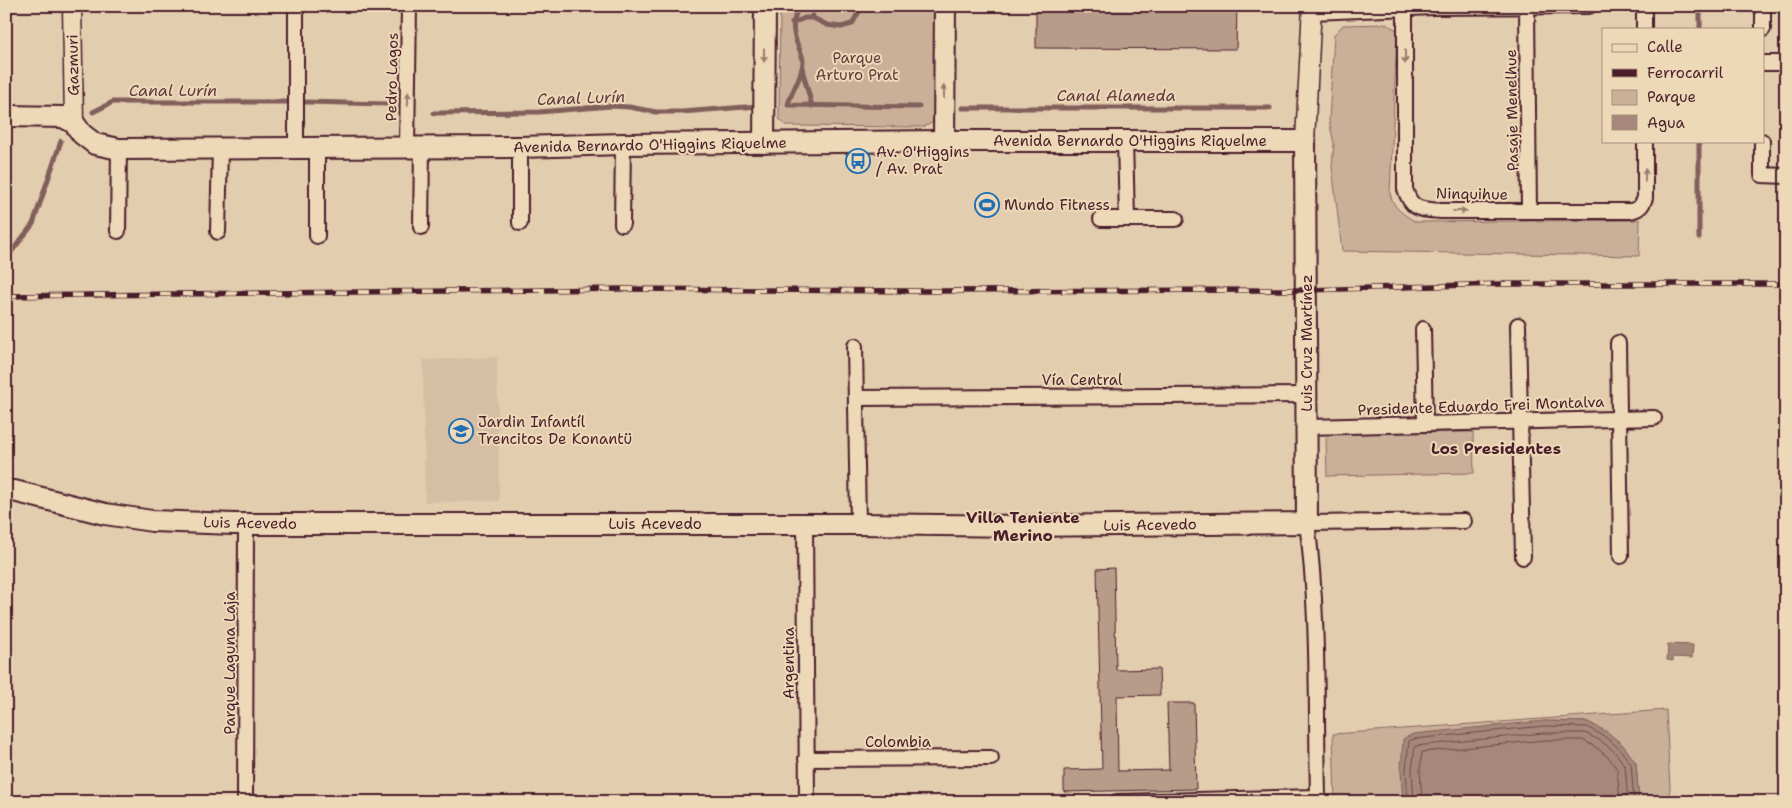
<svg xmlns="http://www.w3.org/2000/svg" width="1792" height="808" viewBox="0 0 1792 808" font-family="'Shantell Sans',sans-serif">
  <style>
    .built { fill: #d6bea4 }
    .green { fill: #cab099; stroke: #8a6862 }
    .water { fill: #a6887a; stroke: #815e5a }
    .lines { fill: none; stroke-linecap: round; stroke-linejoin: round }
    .shore { stroke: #6f494b; stroke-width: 1 }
    .stream { stroke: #815e5a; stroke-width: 5 }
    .building { fill: #b89c8a; stroke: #4a1f2b }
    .minor-casing { stroke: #4a1f2b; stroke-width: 18 }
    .tertiary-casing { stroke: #4a1f2b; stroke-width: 21 }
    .secondary-casing { stroke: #4a1f2b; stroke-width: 24 }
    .minor { stroke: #edd8b7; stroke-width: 14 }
    .tertiary { stroke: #edd8b7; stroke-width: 18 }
    .secondary { stroke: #edd8b7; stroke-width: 20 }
    .rail-casing { stroke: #4a1f2b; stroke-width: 5.5 }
    .rail { stroke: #edd8b7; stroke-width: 4; stroke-dasharray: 11; stroke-linecap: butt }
    .oneway { fill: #9c7c71 }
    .labels { text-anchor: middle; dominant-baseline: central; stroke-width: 4; stroke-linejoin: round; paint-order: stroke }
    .park-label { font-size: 15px; fill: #643c41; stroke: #edd8b7 }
    .street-label { font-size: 15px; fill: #4a1f2b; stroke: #edd8b7 }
    .poi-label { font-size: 15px; fill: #4a1f2b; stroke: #edd8b7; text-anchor: start }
    .water-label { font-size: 16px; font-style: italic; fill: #61393f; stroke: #edd8b7 }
    .neighbourhood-label { font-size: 16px; font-weight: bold; fill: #4a1f2b; stroke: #edd8b7 }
  </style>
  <rect width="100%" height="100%" fill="#e3cdaf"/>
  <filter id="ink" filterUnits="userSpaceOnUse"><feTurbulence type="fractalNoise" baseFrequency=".02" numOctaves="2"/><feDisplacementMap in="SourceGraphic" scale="10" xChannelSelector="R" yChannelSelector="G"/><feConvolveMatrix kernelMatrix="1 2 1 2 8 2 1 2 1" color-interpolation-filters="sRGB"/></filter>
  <g filter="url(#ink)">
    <!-- built -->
    <polygon class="built" points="497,357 499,501 425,502 423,360"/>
    <!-- green -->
    <g class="green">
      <polygon points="780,6 935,6 935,117 932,123 923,127 787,126 779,119"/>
      <path d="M 1386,24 L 1397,30 L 1390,194 C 1394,209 1403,214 1416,222 L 1640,220 L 1639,256 L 1342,251 L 1332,166 L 1334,144 L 1329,120 L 1334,35 L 1343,25 Z"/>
      <polygon points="1473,432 1474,473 1327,476 1326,438 1331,434"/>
      <polygon points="1666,710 1670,788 1668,802 1639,802 1636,763 1623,745 1607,732 1588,722 1544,721 1401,770 1403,802 1335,802 1333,734"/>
    </g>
    <!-- water -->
    <g class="water">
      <polygon points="1668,644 1693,645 1692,658 1673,657 1673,661 1667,660"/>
      <polygon points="1544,721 1588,722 1607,732 1623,745 1636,763 1639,802 1403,802 1401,770 1403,739 1413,734"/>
    </g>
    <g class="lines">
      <!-- shore -->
      <g class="shore">
        <polyline points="1408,802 1406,770 1409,741 1414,739 1544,726 1587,727 1604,736 1619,748 1631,764 1634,802"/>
        <polyline points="1414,802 1412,770 1415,746 1544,733 1585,733 1601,741 1615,752 1625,766 1628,802"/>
        <polyline points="1422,802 1420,770 1422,752 1545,740 1583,740 1597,748 1609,758 1617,769 1620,802"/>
      </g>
      <!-- stream -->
      <g class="stream">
        <path d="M 800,6 C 791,20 792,31 798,46 C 800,51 803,56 803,61 C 803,77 791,90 788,105 L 919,107"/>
        <polyline points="811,6 813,18"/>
        <polyline points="792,23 805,18 813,18 827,25 841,27 852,24 862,6"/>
        <polyline points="1700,29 1700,6"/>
        <polyline points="802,69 812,106"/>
        <polyline points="306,102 386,104"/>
        <polyline points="962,108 1270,108"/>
        <polyline points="93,112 113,102 286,102"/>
        <polyline points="434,113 539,112 611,106 629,107 656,112 682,112 758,106"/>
        <polyline points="1699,238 1699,141"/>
        <polyline points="6,255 9,255 33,224 61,141"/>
      </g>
    </g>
    <!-- building -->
    <g class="building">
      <polygon points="1036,6 1237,6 1236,49 1036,48"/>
      <polygon points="1114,568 1116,670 1159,669 1160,695 1117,696 1118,771 1169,770 1167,703 1194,703 1196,789 1064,792 1064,770 1102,769 1097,569"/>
    </g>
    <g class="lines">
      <defs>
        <g id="minor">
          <polyline points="296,6 296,149"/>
          <polyline points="1644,6 1644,29"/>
          <path d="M 1405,8 L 1405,189 C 1412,211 1420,209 1441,211 L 1631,211 C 1639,209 1642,206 1645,198 L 1645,141"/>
          <polyline points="1527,8 1529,211"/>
          <polyline points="1312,12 1434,7 1589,6"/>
          <polyline points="1763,29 1763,6"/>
          <polyline points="1763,63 1786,63"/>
          <polyline points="1125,141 1127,219"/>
          <polyline points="1762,141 1762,175 1786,176"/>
          <polyline points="407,148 409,6"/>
          <polyline points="317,149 317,236"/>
          <polyline points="1101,219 1176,219"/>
          <polyline points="520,223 520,147"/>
          <polyline points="622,224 623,144"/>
          <polyline points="421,227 422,148"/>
          <polyline points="118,231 119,149"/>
          <polyline points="218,232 220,149"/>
          <polyline points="1518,325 1523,557"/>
          <polyline points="1423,329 1425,424"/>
          <polyline points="1618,343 1621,556"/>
          <polyline points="855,346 858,524"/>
          <polyline points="856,398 1307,395"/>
          <polyline points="1308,427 1654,418"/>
          <polyline points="805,524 807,802"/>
          <polyline points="806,759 991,758"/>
          <polyline points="245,802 246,524"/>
          <path d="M 1117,802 L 1318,797 C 1316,706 1319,613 1307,523 L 1464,521"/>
        </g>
        <g id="tertiary">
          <polyline points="72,6 74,123"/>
          <polyline points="1305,141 1312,6"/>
        </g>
        <g id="secondary">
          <polyline points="6,116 63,117 74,123 82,134 95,144 119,149 520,147 623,144 944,141 1305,141 1307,523 1023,526 858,524 234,524 152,521 105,514 14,491 6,491"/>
          <polyline points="944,141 945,6"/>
          <polyline points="764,143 765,6"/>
        </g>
      </defs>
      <!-- minor casing -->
      <use href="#minor" class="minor-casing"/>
      <!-- tertiary casing -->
      <use href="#tertiary" class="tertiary-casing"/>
      <!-- secondary casing -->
      <use href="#secondary" class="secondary-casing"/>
      <!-- minor -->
      <use href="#minor" class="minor"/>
      <!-- tertiary -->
      <use href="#tertiary" class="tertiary"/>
      <!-- secondary -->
      <use href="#secondary" class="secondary"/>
      <defs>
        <polyline id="rail" points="6,296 624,289 916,291 1307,290 1500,284 1786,284"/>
      </defs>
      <!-- rail casing -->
      <use href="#rail" class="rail-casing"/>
      <!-- rail -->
      <use href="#rail" class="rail"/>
    </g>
    <!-- one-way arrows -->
    <defs><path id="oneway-solid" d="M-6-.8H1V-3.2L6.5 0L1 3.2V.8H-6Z" transform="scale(1.25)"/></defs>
    <g class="oneway">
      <use href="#oneway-solid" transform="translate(764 55) rotate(90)"/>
      <use href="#oneway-solid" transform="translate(1405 57) rotate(90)"/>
      <use href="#oneway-solid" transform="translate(944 92) rotate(-90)"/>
      <use href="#oneway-solid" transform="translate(408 99) rotate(-89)"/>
      <use href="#oneway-solid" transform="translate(1645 175) rotate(-90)"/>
      <use href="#oneway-solid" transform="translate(1460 211)"/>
    </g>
  </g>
  <!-- icons -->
  <defs>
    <symbol id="bus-ring" viewBox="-11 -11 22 22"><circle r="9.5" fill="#edd8b7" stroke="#1f6fb2" stroke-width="1.5"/><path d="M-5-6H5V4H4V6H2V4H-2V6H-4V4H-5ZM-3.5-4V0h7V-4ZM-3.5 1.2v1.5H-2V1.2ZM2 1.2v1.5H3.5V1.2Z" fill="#1f6fb2"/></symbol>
    <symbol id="stadium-ring" viewBox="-11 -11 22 22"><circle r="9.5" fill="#edd8b7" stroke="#1f6fb2" stroke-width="1.5"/><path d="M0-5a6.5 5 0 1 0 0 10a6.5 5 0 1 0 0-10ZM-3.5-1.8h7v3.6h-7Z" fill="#1f6fb2"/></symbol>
    <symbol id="school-ring" viewBox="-11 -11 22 22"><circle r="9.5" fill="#edd8b7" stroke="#1f6fb2" stroke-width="1.5"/><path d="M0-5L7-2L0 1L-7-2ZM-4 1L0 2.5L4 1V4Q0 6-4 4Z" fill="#1f6fb2"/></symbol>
  </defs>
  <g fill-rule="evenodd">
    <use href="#bus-ring" x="844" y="147" width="28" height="28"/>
    <use href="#stadium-ring" x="973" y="191" width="28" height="28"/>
    <use href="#school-ring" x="447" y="417" width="28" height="28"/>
  </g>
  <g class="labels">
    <!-- park labels -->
    <g class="park-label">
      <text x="857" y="58">Parque<tspan x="857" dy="17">Arturo Prat</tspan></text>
    </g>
    <!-- street labels -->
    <g class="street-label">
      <text transform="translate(73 65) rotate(-91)">Gazmuri</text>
      <text transform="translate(392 77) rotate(-89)">Pedro Lagos</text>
      <text transform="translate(1512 110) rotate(-91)">Pasaje Menelhue</text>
      <text x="1130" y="141">Avenida Bernardo O'Higgins Riquelme</text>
      <text transform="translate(650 145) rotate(-1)">Avenida Bernardo O'Higgins Riquelme</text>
      <text transform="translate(1472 194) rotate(1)">Ninquihue</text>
      <text transform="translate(1307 343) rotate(-90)">Luis Cruz Martínez</text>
      <text x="1082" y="380">Vía Central</text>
      <text transform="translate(1481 406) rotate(-2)">Presidente Eduardo Frei Montalva</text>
      <text transform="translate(250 523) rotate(1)">Luis Acevedo</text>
      <text x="655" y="524">Luis Acevedo</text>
      <text transform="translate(1150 525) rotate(-1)">Luis Acevedo</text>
      <text transform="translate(230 663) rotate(-90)">Parque Laguna Laja</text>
      <text transform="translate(789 663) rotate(-90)">Argentina</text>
      <text x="898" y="742">Colombia</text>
    </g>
    <!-- poi labels -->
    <g class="poi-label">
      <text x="876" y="152">Av. O'Higgins<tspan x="876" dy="17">/ Av. Prat</tspan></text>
      <text x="1004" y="205">Mundo Fitness</text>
      <text x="478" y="422">Jardin Infantíl<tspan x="478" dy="17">Trencitos De Konantü</tspan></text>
    </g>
    <!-- water labels -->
    <g class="water-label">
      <text x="173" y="90">Canal Lurín</text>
      <text x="1116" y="95">Canal Alameda</text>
      <text transform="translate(581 98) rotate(-2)">Canal Lurín</text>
    </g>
    <!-- neighbourhood labels -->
    <g class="neighbourhood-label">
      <text x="1496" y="448">Los Presidentes</text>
      <text x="1023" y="517">Villa Teniente<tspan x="1023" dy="18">Merino</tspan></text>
    </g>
  </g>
  <!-- margin -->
  <rect width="1792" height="808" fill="none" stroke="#edd8b7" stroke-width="25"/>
  <rect x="12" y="12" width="1767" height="783" fill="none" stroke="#4a1f2b" stroke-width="2" filter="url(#ink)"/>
  <!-- legend -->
  <rect x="1602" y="28" width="162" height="115" fill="#edd8b7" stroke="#ac8e7f"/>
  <rect x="1612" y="44" width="25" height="8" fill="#edd8b7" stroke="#ac8e7f"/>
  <text x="1647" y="52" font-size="15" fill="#4a1f2b">Calle</text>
  <rect x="1612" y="69" width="25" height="8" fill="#4a1f2b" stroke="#ac8e7f"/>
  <text x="1647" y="78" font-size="15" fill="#4a1f2b">Ferrocarril</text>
  <rect x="1612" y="90" width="25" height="15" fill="#cab099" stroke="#ac8e7f"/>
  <text x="1647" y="102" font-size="15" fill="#4a1f2b">Parque</text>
  <rect x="1612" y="115" width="25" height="15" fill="#a6887a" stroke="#ac8e7f"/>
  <text x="1647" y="128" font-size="15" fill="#4a1f2b">Agua</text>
</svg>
